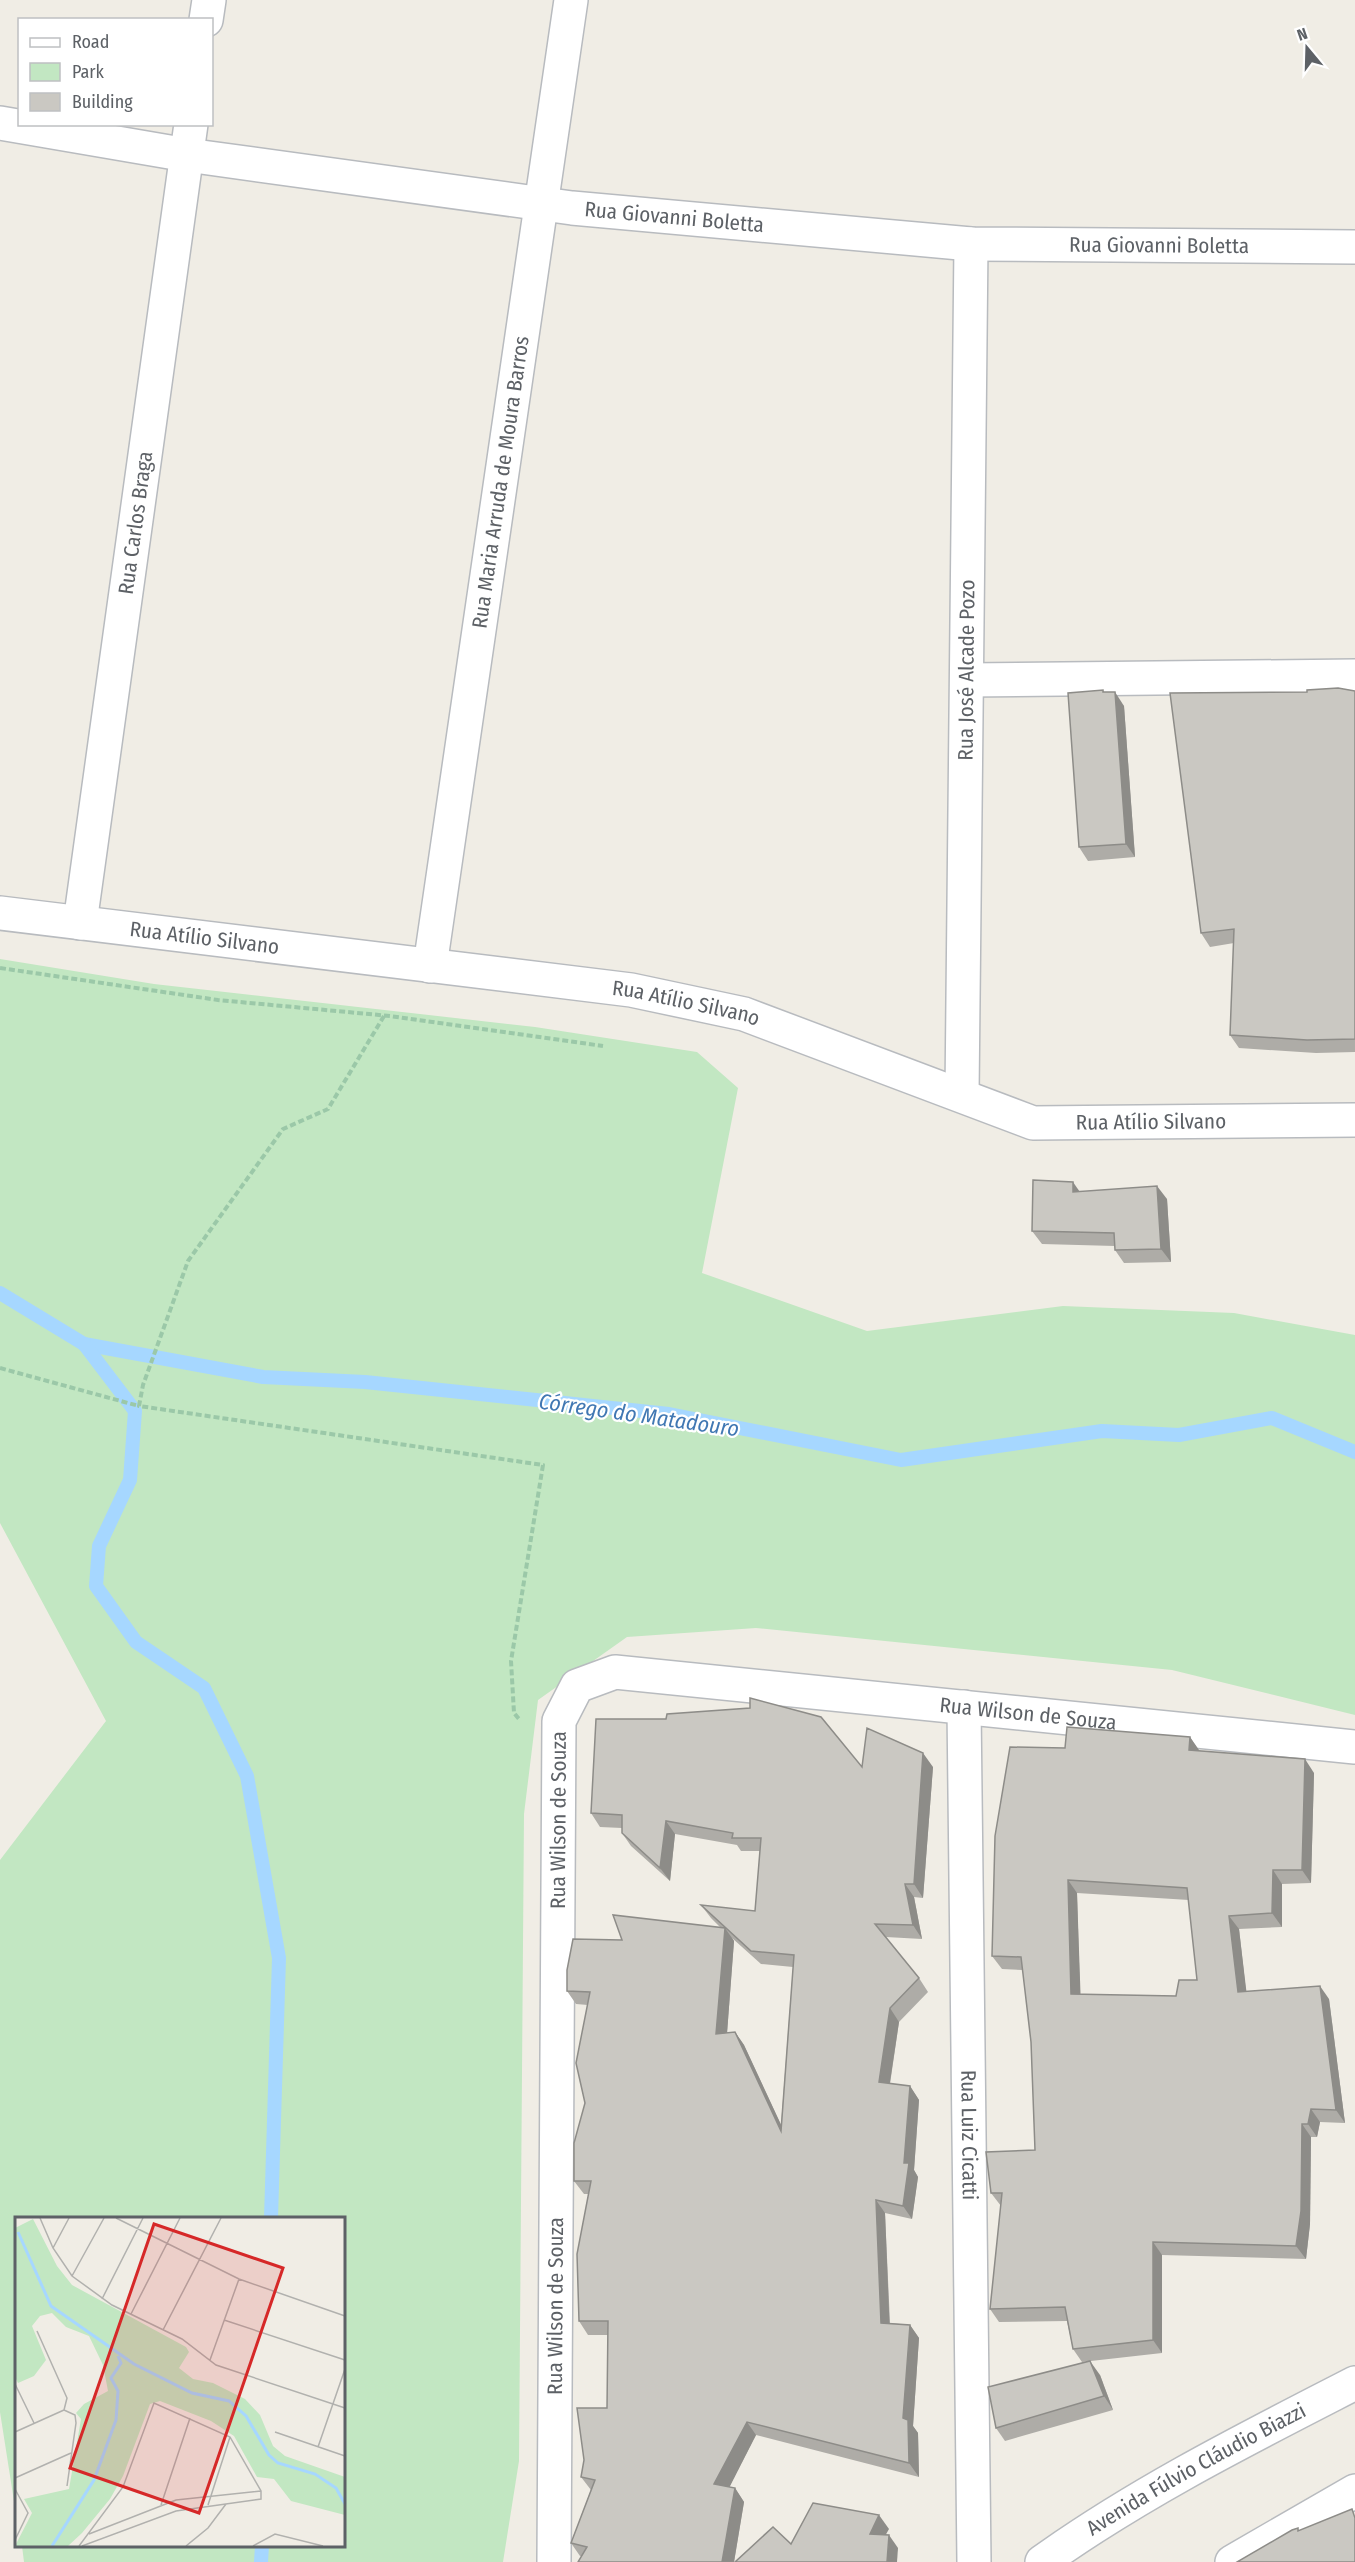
<svg xmlns="http://www.w3.org/2000/svg" width="1355" height="2562" viewBox="0 0 1355 2562" font-family="'Fira Sans Condensed',sans-serif">
  <style>
    .green { fill: #c2e7c2 }
    .lines { fill: none; stroke-linecap: round; stroke-linejoin: round }
    .stream { stroke: #a6d7ff; stroke-width: 14 }
    .street-casing { stroke: #b8bbbf; stroke-width: 36 }
    .path { stroke: #9bc8a8; stroke-width: 4; stroke-dasharray: 6 3; stroke-linecap: butt }
    .street { stroke: #fff; stroke-width: 33 }
    .wall { fill: #aeaca7; fill-rule: evenodd }
    .shaded-wall { fill: #8d8c88 }
    .building { fill: #cac8c2; stroke: #8d8c88; stroke-width: 1.5; fill-rule: evenodd }
    .labels { text-anchor: middle; dominant-baseline: central; stroke-width: 4.5; stroke-linejoin: round; paint-order: stroke }
    .street-label { font-size: 21px; fill: #5d6166; stroke: #fff }
    .water-label { font-size: 22px; font-style: italic; fill: #4178b3; stroke: #fff }
    .inset-river { fill: none; stroke: #a6d7ff; stroke-width: 3 }
    .inset-road { fill: none; stroke: #b1b1ae; stroke-width: 1.5 }
    .view { fill: #d62828; fill-opacity: 0.15; stroke: #d62828; stroke-width: 3 }
    .inset-edge { fill: none; stroke: #5d6166; stroke-width: 3 }
  </style>
  <rect width="100%" height="100%" fill="#f0ede5"/>
  <!-- green -->
  <polygon class="green" points="0,959 154,984 535,1027 697,1052 738,1088 702,1273 867,1331 1063,1306 1234,1313 1355,1335 1355,1715 1172,1670 756,1628 627,1637 538,1700 524,1814 519,2461 503,2562 24,2562 22,2546 344,2546 344,2218 16,2218 16,2514 0,2412 0,1860 106,1721 0,1523"/>
  <g class="lines">
    <!-- stream -->
    <g class="stream">
      <polyline points="0,1293 84,1344 263,1377 365,1382 669,1414 901,1460 1102,1431 1179,1435 1272,1418 1355,1452"/>
      <polyline points="84,1344 135,1411 130,1480 99,1546 96,1586 136,1642 204,1688 247,1776 279,1958 271,2218"/>
      <polyline points="261,2562 262,2546"/>
    </g>
    <defs>
      <g id="street">
        <polyline points="206,20 209,0"/>
        <path id="s1" d="M 0,123 L 187,155 L 572,208 L 971,244 L 1355,247"/>
        <polyline points="967,680 1355,676"/>
        <path id="s2" d="M 0,913 L 631,990 L 744,1014 L 1033,1123 L 1355,1120"/>
        <path id="s3" d="M 80,923 L 191,124"/>
        <path id="s4" d="M 430,966 L 571,0"/>
        <path id="s5" d="M 962,1094 L 971,244"/>
        <path id="s6" d="M 964,1707 L 974,2562"/>
        <path id="s7" d="M 554,2562 L 559,1721 L 577,1686 L 615,1672 L 1355,1747"/>
        <path id="s8" d="M 1042,2562 C 1140,2492 1248,2438 1355,2383"/>
        <polyline points="1232,2562 1355,2491"/>
      </g>
    </defs>
    <!-- street casing -->
    <use href="#street" class="street-casing"/>
    <!-- path -->
    <g class="path">
      <polyline points="0,968 218,1000 390,1016 603,1046"/>
      <polyline points="384,1016 328,1109 283,1129 188,1261 143,1385 139,1406 543,1465 511,1661 514,1713 519,1719"/>
      <polyline points="0,1368 139,1406"/>
    </g>
    <!-- street -->
    <use href="#street" class="street"/>
  </g>
  <!-- wall -->
  <g class="wall">
    <polygon points="1103,690 1104,692 1124,706 1135,857 1088,861 1079,847"/>
    <polygon points="1355,691 1355,1052 1316,1053 1239,1048 1230,1035 1234,943 1210,947 1201,933 1307,692"/>
    <polygon points="1080,1192 1167,1199 1171,1262 1124,1263 1115,1250 1115,1246 1042,1244 1032,1231"/>
    <path d="M 1190,1737 L 1199,1751 L 1314,1773 L 1311,1883 L 1282,1884 L 1282,1927 L 1239,1929 L 1246,1991 L 1329,1999 L 1345,2123 L 1320,2122 L 1317,2137 L 1311,2137 L 1310,2224 L 1306,2259 L 1162,2255 L 1162,2353 L 1082,2362 L 1073,2349 L 1067,2321 L 999,2322 L 990,2309 L 1001,2206 L 991,2193 L 1035,2150 L 1031,2042 L 1023,1970 L 1002,1969 L 992,1956 L 1065,1748 ZM 1077,1893 L 1189,1900 L 1197,1980 L 1176,1996 L 1080,1995 Z"/>
    <path d="M 862,1767 L 933,1767 L 923,1898 L 914,1897 L 922,1939 L 886,1937 L 919,1978 L 928,1992 L 899,2022 L 890,2084 L 910,2086 L 919,2100 L 914,2170 L 918,2177 L 912,2219 L 885,2213 L 890,2323 L 910,2325 L 919,2338 L 913,2426 L 918,2433 L 919,2477 L 756,2435 L 729,2487 L 735,2488 L 744,2502 L 734,2562 L 578,2562 L 582,2556 L 580,2556 L 571,2543 L 591,2490 L 581,2477 L 607,2408 L 608,2335 L 588,2335 L 579,2321 L 589,2194 L 584,2194 L 574,2181 L 585,2103 L 588,2005 L 576,2004 L 567,1991 L 622,1940 L 720,1927 L 711,1918 L 701,1905 L 755,1911 L 760,1851 L 741,1851 L 737,1845 L 675,1834 L 670,1881 L 631,1846 L 622,1833 L 622,1828 L 600,1827 L 591,1813 ZM 732,1938 L 761,1964 L 793,1967 L 781,2125 L 744,2045 L 735,2032 L 727,2033 L 734,1941 Z"/>
    <polygon points="1100,2375 1113,2410 1005,2441 996,2428"/>
  </g>
  <!-- shaded-wall -->
  <g class="shaded-wall">
    <polygon points="1115,692 1124,706 1135,857 1126,844"/>
    <polygon points="1073,1182 1082,1195 1073,1192"/>
    <polygon points="1157,1186 1167,1199 1171,1262 1161,1249"/>
    <polygon points="1190,1737 1199,1750 1198,1764 1189,1750"/>
    <polygon points="923,1753 933,1767 923,1898 914,1884"/>
    <polygon points="1305,1759 1314,1773 1311,1883 1302,1870"/>
    <polygon points="666,1821 675,1834 670,1881 660,1868"/>
    <polygon points="1273,1870 1282,1884 1282,1927 1272,1913"/>
    <polygon points="1068,1880 1077,1893 1081,2008 1071,1994"/>
    <polygon points="905,1884 914,1897 922,1939 913,1925"/>
    <polygon points="1229,1916 1239,1929 1248,2005 1238,1992"/>
    <polygon points="725,1928 734,1941 726,2047 716,2034"/>
    <polygon points="1320,1986 1329,1999 1345,2123 1336,2110"/>
    <polygon points="890,2008 899,2022 888,2095 879,2082"/>
    <polygon points="735,2032 744,2045 790,2144 781,2131"/>
    <polygon points="910,2086 919,2100 914,2170 918,2177 912,2219 903,2206 904,2163"/>
    <polygon points="1311,2109 1320,2122 1317,2137 1308,2124"/>
    <polygon points="1302,2124 1311,2137 1310,2224 1306,2259 1296,2246"/>
    <polygon points="876,2200 885,2213 890,2336 881,2323"/>
    <polygon points="1153,2242 1162,2255 1162,2353 1153,2340"/>
    <polygon points="910,2325 919,2338 913,2426 918,2433 919,2477 909,2463 903,2418"/>
    <polygon points="1090,2361 1100,2375 1113,2410 1104,2396"/>
    <polygon points="747,2422 756,2435 724,2498 714,2484"/>
    <polygon points="735,2488 744,2502 734,2562 722,2562"/>
    <polygon points="879,2515 889,2529 879,2547 870,2534"/>
    <polygon points="889,2535 898,2548 897,2562 887,2562"/>
  </g>
  <!-- building -->
  <g class="building">
    <polygon points="1338,688 1355,691 1355,1039 1307,1040 1230,1035 1234,929 1201,933 1170,693 1307,692 1307,690"/>
    <polygon points="1103,690 1103,692 1115,692 1126,844 1079,847 1068,693"/>
    <polygon points="1033,1180 1073,1182 1073,1192 1157,1186 1161,1249 1115,1250 1114,1233 1032,1231"/>
    <polygon points="750,1698 821,1717 862,1767 867,1728 923,1753 914,1884 905,1884 913,1925 875,1924 919,1978 890,2008 879,2082 910,2086 904,2163 909,2163 903,2206 876,2200 881,2323 910,2325 903,2418 908,2420 909,2463 747,2422 714,2484 735,2488 722,2562 578,2562 587,2547 571,2543 595,2480 581,2477 584,2460 577,2408 607,2408 608,2321 579,2321 577,2254 591,2181 574,2181 574,2143 585,2103 576,2063 590,1992 567,1991 567,1970 573,1939 622,1940 613,1915 725,1928 716,2034 735,2032 781,2131 794,1955 751,1951 701,1905 755,1911 761,1838 732,1838 733,1833 666,1821 660,1868 622,1833 622,1815 591,1813 596,1719 666,1719 667,1714 750,1708"/>
    <path d="M 1067,1727 L 1190,1737 L 1189,1750 L 1305,1759 L 1302,1870 L 1273,1870 L 1272,1913 L 1229,1916 L 1238,1992 L 1320,1986 L 1336,2110 L 1311,2109 L 1308,2124 L 1302,2124 L 1301,2211 L 1296,2246 L 1153,2242 L 1153,2340 L 1073,2349 L 1065,2307 L 990,2309 L 1002,2193 L 991,2193 L 986,2152 L 1035,2150 L 1031,2042 L 1021,1957 L 992,1956 L 995,1836 L 1010,1747 L 1065,1748 ZM 1068,1880 L 1187,1888 L 1197,1980 L 1179,1980 L 1176,1996 L 1071,1994 Z"/>
    <polygon points="1090,2361 1104,2396 996,2428 988,2387"/>
    <polygon points="813,2503 879,2515 870,2534 889,2535 887,2562 735,2562 773,2527 791,2544"/>
    <polygon points="1352,2509 1355,2518 1355,2562 1237,2562 1292,2530 1298,2528 1298,2531"/>
  </g>
  <g class="labels">
    <!-- street labels -->
    <g class="street-label">
      <text stroke="none"><textPath href="#s1" startOffset="681">Rua Giovanni Boletta</textPath></text>
      <text stroke="none"><textPath href="#s1" startOffset="1167">Rua Giovanni Boletta</textPath></text>
      <text stroke="none"><textPath href="#s4" startOffset="489">Rua Maria Arruda de Moura Barros</textPath></text>
      <text stroke="none"><textPath href="#s3" startOffset="404">Rua Carlos Braga</textPath></text>
      <text stroke="none"><textPath href="#s5" startOffset="424">Rua José Alcade Pozo</textPath></text>
      <text stroke="none"><textPath href="#s2" startOffset="206">Rua Atílio Silvano</textPath></text>
      <text stroke="none"><textPath href="#s2" startOffset="692">Rua Atílio Silvano</textPath></text>
      <text stroke="none"><textPath href="#s2" startOffset="1178">Rua Atílio Silvano</textPath></text>
      <text stroke="none"><textPath href="#s7" startOffset="1336">Rua Wilson de Souza</textPath></text>
      <text stroke="none"><textPath href="#s7" startOffset="742">Rua Wilson de Souza</textPath></text>
      <text stroke="none"><textPath href="#s6" startOffset="428">Rua Luiz Cicatti</textPath></text>
      <text stroke="none"><textPath href="#s7" startOffset="256">Rua Wilson de Souza</textPath></text>
      <text stroke="none"><textPath href="#s8" startOffset="180">Avenida Fúlvio Cláudio Biazzi</textPath></text>
    </g>
    <!-- water labels -->
    <g class="water-label">
      <text transform="translate(639 1415) rotate(8)">Córrego do Matadouro</text>
    </g>
  </g>
  <!-- overview -->
  <g transform="translate(15 2217)">
    <rect width="330" height="330" fill="#f0ede5"/>
    <path d="M 18,2 L 42,49 L 57,68 L 171,130 L 174,135 L 164,151 L 178,162 L 198,166 L 230,182 L 245,198 L 258,229 L 270,239 L 330,260 L 330,298 L 276,284 L 259,262 L 242,260 L 219,219 L 196,204 L 145,184 L 135,187 L 108,259 L 95,282 L 67,316 L 53,329 L 0,329 L 17,296 L 9,282 L 54,272 L 66,202 L 61,196 L 69,187 L 93,174 L 88,148 L 74,119 L 51,110 L 37,96 L 25,99 L 17,109 L 31,143 L 19,159 L 3,166 L 0,160 L 0,11 Z" fill="#c2e7c2"/>
    <path class="inset-river" d="M 3,15 L 36,89 L 119,147 L 177,176 L 214,184 L 231,199 L 254,238 L 263,246 L 300,257 L 321,271 L 330,287M 37,329 L 79,263 L 101,203 L 103,174 L 96,161 L 106,146 L 103,139"/>
    <path class="inset-road" d="M 25,1 L 38,31 L 57,59 L 97,88 L 167,122 L 201,148 L 330,191M 101,1 L 224,62 L 330,99M 38,31 L 54,1M 57,59 L 89,1M 87,82 L 128,1M 116,97 L 165,1M 209,103 L 330,143M 148,113 L 206,1M 22,114 L 52,181 L 49,193M 195,143 L 224,62M 0,167 L 19,206M 49,193 L 60,198 L 61,206 L 52,269M 0,215 L 49,193M 260,215 L 330,239M 303,230 L 330,152M 0,261 L 56,236M 0,272 L 13,296 L 0,323M 146,288 L 175,201M 193,288 L 215,220M 74,317 L 161,283 L 246,274M 64,329 L 108,270 L 139,186 L 215,220 L 246,274 L 246,282 L 161,294 L 67,329M 171,329 L 193,311 L 211,287M 238,329 L 260,317 L 308,329"/>
    <path class="view" d="M 139,7 L 268,51 L 184,296 L 55,251 Z"/>
    <rect width="330" height="330" class="inset-edge"/>
  </g>
  <!-- legend -->
  <rect x="18" y="18" width="195" height="108" fill="#ffffff" stroke="#bec0c2" stroke-width="1.5"/>
  <rect x="30" y="38" width="30" height="9" fill="#ffffff" stroke="#bec0c2" stroke-width="1.5"/>
  <text x="72" y="48" font-size="18" fill="#5d6166">Road</text>
  <rect x="30" y="63" width="30" height="18" fill="#c2e7c2" stroke="#bec0c2" stroke-width="1.5"/>
  <text x="72" y="78" font-size="18" fill="#5d6166">Park</text>
  <rect x="30" y="93" width="30" height="18" fill="#cac8c2" stroke="#bec0c2" stroke-width="1.5"/>
  <text x="72" y="108" font-size="18" fill="#5d6166">Building</text>
  <!-- north arrow -->
  <g transform="translate(1307 48) rotate(341)" stroke="#ffffff" stroke-width="4.5" paint-order="stroke">
  <path d="M0-4.5L10 22L0 15L-10 22Z" fill="#5d6166"/>
  <text y="-9" font-size="16" font-weight="bold" text-anchor="middle" fill="#5d6166">N</text>
  </g>
</svg>
